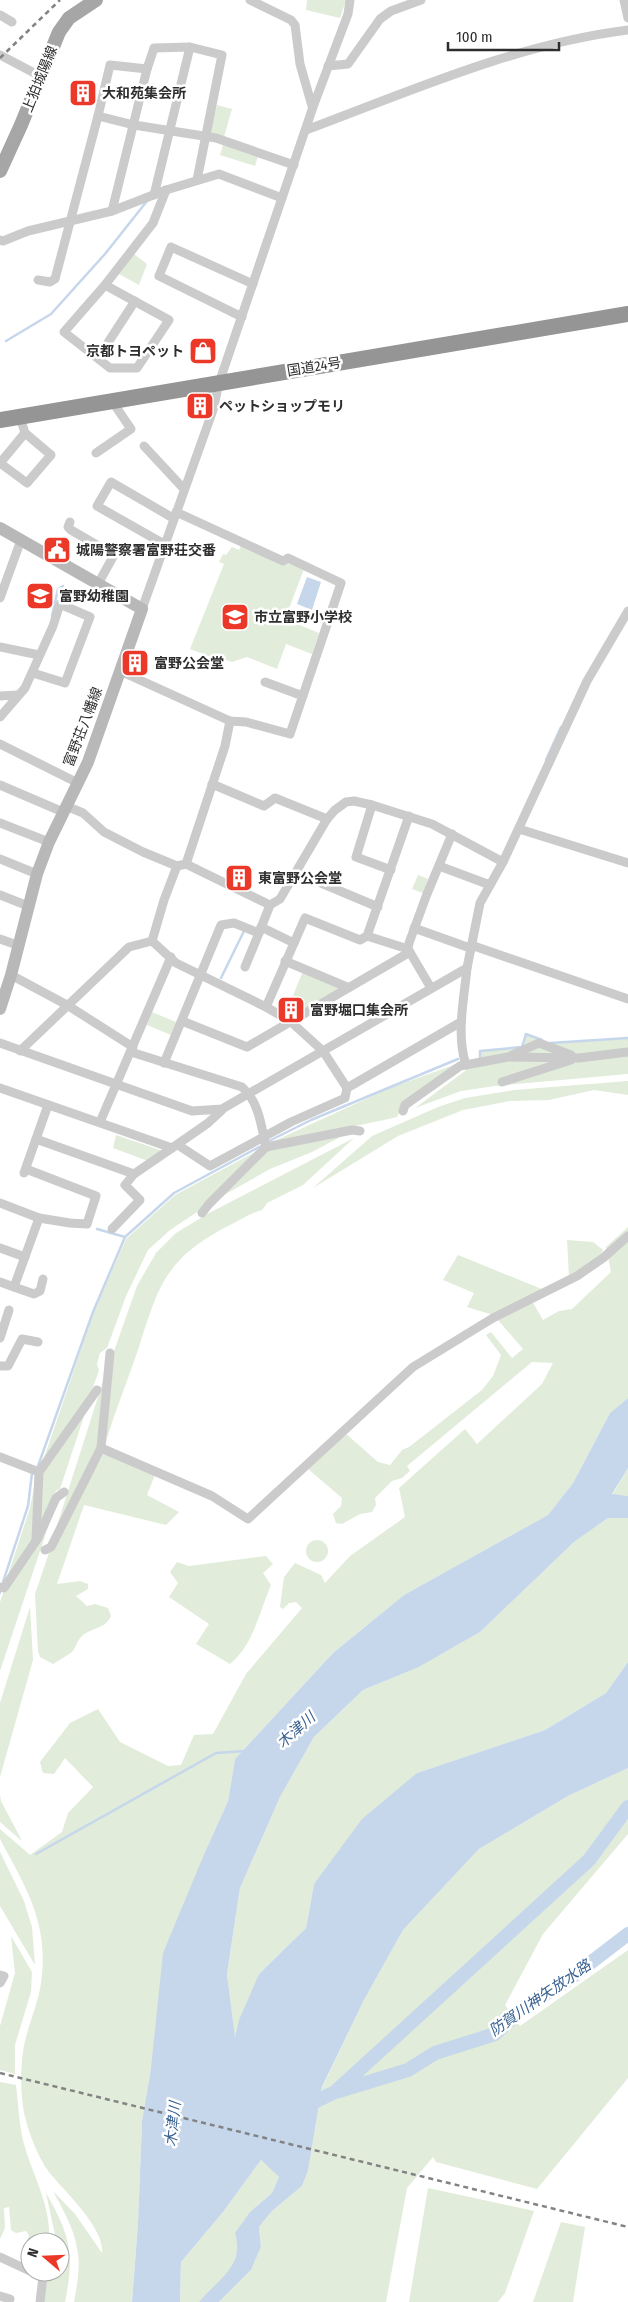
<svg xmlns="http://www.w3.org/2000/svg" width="628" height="2302" viewBox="0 0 628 2302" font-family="'Fira Sans Condensed','Noto Sans JP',sans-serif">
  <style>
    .green { fill: #e1ecda }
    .water { fill: #c6d7ec }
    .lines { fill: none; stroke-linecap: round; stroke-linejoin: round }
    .stream { stroke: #c6d7ec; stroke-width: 2.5 }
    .river { stroke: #c6d7ec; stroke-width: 14 }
    .street { stroke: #cbcbcb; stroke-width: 9 }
    .secondary { stroke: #b8b8b8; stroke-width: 12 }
    .primary { stroke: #a6a6a6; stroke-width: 14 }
    .highway { stroke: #959595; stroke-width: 16 }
    .rail { stroke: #838383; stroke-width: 2.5; stroke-dasharray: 5 4; stroke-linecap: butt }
    .labels { text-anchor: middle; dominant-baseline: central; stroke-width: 5; stroke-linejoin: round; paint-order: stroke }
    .street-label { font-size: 14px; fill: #2e2e2e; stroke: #fff }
    .poi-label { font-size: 14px; font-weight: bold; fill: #2e2e2e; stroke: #fff; text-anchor: start }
    .water-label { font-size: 15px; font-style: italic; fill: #396292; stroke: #fff }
  </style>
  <rect width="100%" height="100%" fill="#fff"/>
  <!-- green -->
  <g class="green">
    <polygon points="307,0 346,0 340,18 306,10"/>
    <polygon points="217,105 232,109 224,137 211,133 210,129"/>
    <polygon points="223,145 258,156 255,166 220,155"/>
    <polygon points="134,254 147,264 139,285 119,274"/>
    <polygon points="242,544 283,564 292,563 304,569 285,619 319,633 312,654 286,644 277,669 247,657 232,662 221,658 219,660 190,649 224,564 219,562 223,554 226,555 232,547 239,550"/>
    <polygon points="418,875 428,879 423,893 412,889"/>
    <polygon points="303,971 342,987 305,1009 290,1003"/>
    <polygon points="152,1012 176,1022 171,1035 147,1025"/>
    <polygon points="526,1034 550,1043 628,1038 628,1074 495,1086 461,1091 415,1108 480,1060 480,1051 522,1047"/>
    <path d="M 462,1062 L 400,1111 L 397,1117 C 356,1127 314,1133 272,1142 L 390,1088 Z"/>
    <polygon points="628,1081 628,1095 594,1090 549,1100 510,1101 463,1110 398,1136 313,1188 372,1136 438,1107 465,1098 514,1090"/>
    <polygon points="116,1135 163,1151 148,1161 113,1148"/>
    <polygon points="344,1135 312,1152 270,1169 217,1199 264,1151"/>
    <path d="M 354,1138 L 303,1185 L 267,1203 L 262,1210 C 248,1214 237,1222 224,1228 C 165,1260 158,1287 139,1347 C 128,1379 116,1409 106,1441 L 113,1354 L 137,1286 L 156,1253 L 176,1233 L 209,1213 Z"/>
    <polygon points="259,1150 200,1210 170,1230 148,1250 126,1296 107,1348 100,1353 97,1364 99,1370 92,1390 43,1461 93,1314 126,1239 175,1195"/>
    <path d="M 628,1227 L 628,1398 L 610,1413 L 573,1483 L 548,1515 L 404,1595 L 333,1653 L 235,1759 L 228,1801 L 205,1852 L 151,2068 L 142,2121 L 138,2223 L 132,2302 L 74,2302 C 77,2285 81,2265 77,2248 C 74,2228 62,2208 53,2191 L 75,2214 L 102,2253 C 105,2228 64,2191 49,2172 C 37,2156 29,2133 24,2113 C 20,2090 20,2059 26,2037 C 30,2021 37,2005 40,1989 C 51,1927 28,1891 0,1839 L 0,1829 L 30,1855 L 62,1832 L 68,1813 L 93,1787 L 65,1758 L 54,1774 L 43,1773 L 40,1762 L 70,1723 L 98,1709 L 120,1742 L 168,1766 L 181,1765 L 194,1735 L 213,1734 L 246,1674 L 302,1608 L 296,1602 L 289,1603 L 283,1609 L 280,1607 L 284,1577 L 295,1563 L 321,1575 L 325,1583 L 350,1556 L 405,1517 L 399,1488 L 465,1429 L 477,1444 L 542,1384 L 553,1363 L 532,1362 L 407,1466 L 410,1471 L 402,1478 L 392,1481 L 375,1498 L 376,1505 L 372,1512 L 360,1514 L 342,1524 L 336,1523 L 333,1514 L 341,1506 L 342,1498 L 307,1468 L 345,1433 L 378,1462 L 390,1465 L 402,1450 L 409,1447 L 482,1390 L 493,1376 L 501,1355 L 486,1335 L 491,1332 L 512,1358 L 523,1349 L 498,1320 L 532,1301 L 543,1320 L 559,1311 L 572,1309 L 611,1272 L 606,1247 Z"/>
    <polygon points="567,1240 593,1242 603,1250 598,1258 569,1276"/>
    <polygon points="458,1255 544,1290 493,1315 467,1307 474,1293 443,1280"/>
    <polygon points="105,1375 99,1446 53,1538"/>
    <polygon points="86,1410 60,1489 56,1491 39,1527 43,1471"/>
    <path d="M 104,1453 L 156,1472 L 147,1495 L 179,1512 L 166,1525 L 84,1505 L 57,1584 L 80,1581 L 88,1584 L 88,1589 L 76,1596 L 87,1606 L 95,1604 L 108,1608 L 111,1616 C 105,1629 92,1628 83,1635 C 77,1640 77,1646 72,1652 C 71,1653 55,1663 53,1664 L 40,1657 L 38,1651 L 35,1594 L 50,1550 Z"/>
    <polygon points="628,1468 628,1496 612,1495"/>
    <polygon points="36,1477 34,1537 7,1578 30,1508"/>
    <polygon points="56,1503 0,1671 0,1602 4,1591"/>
    <polygon points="608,1518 628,1518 628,1662 606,1693 545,1730 417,1773 314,1884 306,1928 259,1974 235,2040 227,1974 240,1888 280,1797 314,1737 363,1690 419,1667 480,1632 574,1542"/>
    <circle cx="317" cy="1551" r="11"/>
    <path d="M 266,1556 L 273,1564 L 263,1573 L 271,1585 C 259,1612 254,1644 230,1664 L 196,1644 L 209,1624 L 169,1597 L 178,1583 L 170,1572 L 177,1562 L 189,1566 Z"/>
    <polygon points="30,1607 33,1660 0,1777 0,1703"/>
    <polygon points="628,1768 628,1834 543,1934 505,2005 520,2026 628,1950 628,2078 537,2189 436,2162 433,2157 407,2188 386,2302 219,2302 251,2270 261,2247 259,2227 272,2211 302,2186 308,2171 322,2088 364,2000 403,1930 479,1849 568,1796"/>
    <polygon points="0,1795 1,1801 22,1841 0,1822"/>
    <polygon points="0,1852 24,1901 32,1927 35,1965 0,1906"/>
    <polygon points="11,1936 32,1972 31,1992 15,2045 15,2074 0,2070 0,2026 15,1973"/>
    <path d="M 0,2082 L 16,2085 C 18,2102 19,2120 22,2136 C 30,2172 52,2204 49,2242 L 30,2242 L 30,2245 L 27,2245 L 29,2235 L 26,2231 L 16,2233 L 11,2230 L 9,2207 L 4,2208 L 5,2228 L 0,2239 Z"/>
    <polygon points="261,2160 279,2177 272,2193 250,2212 231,2270 199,2302 180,2302 181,2262 223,2212"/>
    <polygon points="428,2188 534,2211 505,2293 498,2302 409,2302"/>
    <path d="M 46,2193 C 70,2235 75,2254 65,2302 L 44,2302 L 46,2280 L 50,2272 L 60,2272 L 60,2242 L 54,2242 L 55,2235 Z"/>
    <polygon points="561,2222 585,2227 573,2302 533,2302"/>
  </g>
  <!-- water -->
  <g class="water">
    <polygon points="307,577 321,582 312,610 297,604"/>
    <path d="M 628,1398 L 628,1468 L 612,1494 L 628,1496 L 628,1518 L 608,1518 L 574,1542 L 480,1632 L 419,1667 L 363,1690 L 314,1737 L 280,1797 L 240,1888 L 227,1974 L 235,2037 L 239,2020 L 259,1974 L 306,1928 L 314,1884 L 362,1819 L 417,1773 L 545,1730 L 606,1693 L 628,1662 L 628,1768 L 568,1796 L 479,1849 L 403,1930 L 364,2000 L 322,2087 L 308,2171 L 302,2186 L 272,2211 L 259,2227 L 261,2247 L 251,2270 L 219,2302 L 199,2302 C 217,2280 245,2267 235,2233 L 250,2212 L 272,2193 L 279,2177 L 261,2160 L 223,2212 L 181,2262 L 180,2302 L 132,2302 L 138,2223 L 142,2121 L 151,2068 L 163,1953 L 205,1852 L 228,1801 L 235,1759 L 333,1653 L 404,1595 L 548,1515 L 573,1483 L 610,1413 Z"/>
  </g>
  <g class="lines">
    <!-- stream -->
    <g class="stream">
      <polyline points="6,341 51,314 105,254 147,201"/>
      <polyline points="52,616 58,589 63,586"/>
      <polyline points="546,760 561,727"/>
      <polyline points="221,978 244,931"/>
      <polyline points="550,1043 628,1038"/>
      <polyline points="480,1060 480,1051 522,1047 526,1034 542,1040"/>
      <polyline points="267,1142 311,1120 458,1059"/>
      <polyline points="97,1229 125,1237"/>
      <polyline points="38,1466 93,1312 125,1237 174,1193 261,1146"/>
      <polyline points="3,1582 28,1506 32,1473"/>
      <polyline points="0,1593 0,1592"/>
      <polyline points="36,1854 216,1753 245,1751"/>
    </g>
    <!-- river -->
    <g class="river">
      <polyline points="339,2091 408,2070 435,2053 495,2034 524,2007 568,1980 628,1934"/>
      <polyline points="304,2107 335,2092 589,1860 628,1807"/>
    </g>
    <!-- street -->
    <g class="street">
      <polyline points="250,0 291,20 295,25 300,64 312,106"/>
      <polyline points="624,0 628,18"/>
      <polyline points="0,15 12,22"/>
      <polyline points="0,55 40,76"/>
      <polyline points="328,66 348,64 380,19 391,11 421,0"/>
      <polyline points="98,116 134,125 216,138 294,165"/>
      <path d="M 306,130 C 411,91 516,44 628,30"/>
      <polyline points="154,195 190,47"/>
      <polyline points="112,211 147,69 154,48 190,47 222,55 197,180"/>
      <polyline points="0,240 3,241 28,231 112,211 166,190 219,174 282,198"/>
      <polyline points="38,280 50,282 55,279 98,116 110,65 147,69"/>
      <polyline points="105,285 169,320 137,368 110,368 64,332 105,285 153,223 166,190"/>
      <polyline points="242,317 159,276 171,247 253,284"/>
      <polyline points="98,358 135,301"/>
      <polyline points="20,417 25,433 51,455 27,483 0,463 25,433"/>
      <polyline points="144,446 184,489"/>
      <polyline points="96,453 131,429 112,401"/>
      <polyline points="70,522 68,527 71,530 114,555 98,584"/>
      <polyline points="164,544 97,506 111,482 173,518"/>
      <polyline points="0,598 21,540"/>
      <polyline points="142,609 213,410 219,383 313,107 348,14 350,0"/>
      <polyline points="0,647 39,655"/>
      <polyline points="120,671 230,721 246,722 290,734 341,583 288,558 283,561 176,512"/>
      <polyline points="265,682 303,696"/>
      <polyline points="0,696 18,695"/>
      <polyline points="0,717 25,688 53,626 60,604 90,617 65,683 33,673"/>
      <polyline points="0,744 78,783"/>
      <polyline points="212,784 264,806 275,798 327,819"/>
      <polyline points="0,785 63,812"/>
      <polyline points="372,805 356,857 391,870"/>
      <polyline points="66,806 83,813 104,832 143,852 177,866 186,864 270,905 280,899 327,819 335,810 346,802 354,801 372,805 432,824 503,862"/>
      <polyline points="0,823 49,842"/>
      <polyline points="519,829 628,863"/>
      <polyline points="0,859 37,874"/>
      <polyline points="186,864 225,746 230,721"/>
      <polyline points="439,866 490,885"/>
      <polyline points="321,883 378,907"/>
      <polyline points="0,895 28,906"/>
      <polyline points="261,927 294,943"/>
      <polyline points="414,928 470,948"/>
      <polyline points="0,939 17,945"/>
      <polyline points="152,941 164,900 177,866"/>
      <polyline points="471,945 628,999"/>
      <polyline points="408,949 367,936 409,816"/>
      <polyline points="285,961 347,987"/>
      <polyline points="245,967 259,933"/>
      <polyline points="11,975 67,1005 133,1047"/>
      <polyline points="431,988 408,949 409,943 427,894 452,834"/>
      <polyline points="266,1007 305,918 360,940 367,936"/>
      <polyline points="182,1021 247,1047 410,952"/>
      <polyline points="0,1043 192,1111 222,1109 467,968 480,903 503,862 587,681 628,611"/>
      <polyline points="20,1051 129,947 152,941 176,963 266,1007 290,1021 323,1051 347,1088"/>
      <path d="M 131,1052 L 242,1087 C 259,1102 261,1125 266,1147 L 352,1130 L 360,1131"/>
      <polyline points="512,1055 539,1043 571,1055"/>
      <polyline points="164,1063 221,925 234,923 259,933 270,905"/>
      <path d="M 466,1065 C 456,1035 464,999 467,968"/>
      <polyline points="502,1082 571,1060"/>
      <polyline points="0,1088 172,1148 208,1123 222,1110"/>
      <polyline points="403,1111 405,1105 460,1066 508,1057 579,1058 628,1052"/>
      <polyline points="100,1122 171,957"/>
      <polyline points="36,1139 134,1174"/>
      <polyline points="178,1145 210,1166 291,1122 345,1098 347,1088 461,1022"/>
      <polyline points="26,1169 96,1196 87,1224 70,1223 39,1218"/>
      <polyline points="24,1173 48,1105"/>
      <polyline points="0,1203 39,1218 14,1287 0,1282"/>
      <polyline points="202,1213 209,1204 266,1147"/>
      <polyline points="112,1229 140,1200 125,1185 134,1174 172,1148"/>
      <polyline points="0,1248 25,1257"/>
      <polyline points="14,1287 34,1294 40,1291 43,1279"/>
      <polyline points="0,1338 9,1310"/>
      <polyline points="0,1366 8,1366 22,1339 38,1342"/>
      <polyline points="101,1448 212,1496 248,1519 413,1367 493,1318 577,1276 603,1258 628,1236"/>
      <polyline points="0,1457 39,1472"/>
      <polyline points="36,1540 39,1472 97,1390"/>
      <polyline points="45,1550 51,1547 101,1448 110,1353"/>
      <polyline points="0,1587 4,1588 38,1538 56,1498 64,1492"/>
      <polyline points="0,1975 4,1976 0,1983"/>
      <polyline points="0,2257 43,2277"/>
      <polyline points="0,2296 10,2299"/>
      <polyline points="40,2302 43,2277 47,2276"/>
    </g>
    <!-- secondary -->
    <polyline class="secondary" points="0,528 142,609 88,762 49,842 37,874 11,975 0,1009"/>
    <!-- primary -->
    <polyline class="primary" points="0,171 21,125 59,32 69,18 96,0"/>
    <!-- highway -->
    <polyline class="highway" points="0,420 628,314"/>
    <!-- rail -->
    <g class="rail">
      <polyline points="0,58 60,0"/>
      <polyline points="0,2073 628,2227"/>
    </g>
  </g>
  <!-- icons -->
  <defs>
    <symbol id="building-square" viewBox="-11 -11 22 22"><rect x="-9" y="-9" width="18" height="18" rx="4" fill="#eb3829" stroke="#fff"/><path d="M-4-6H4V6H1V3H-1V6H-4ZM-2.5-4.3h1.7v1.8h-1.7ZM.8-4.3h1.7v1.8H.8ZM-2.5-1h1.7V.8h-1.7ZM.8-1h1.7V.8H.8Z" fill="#fff"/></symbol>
    <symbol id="shop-square" viewBox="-11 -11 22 22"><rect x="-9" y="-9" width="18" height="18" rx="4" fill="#eb3829" stroke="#fff"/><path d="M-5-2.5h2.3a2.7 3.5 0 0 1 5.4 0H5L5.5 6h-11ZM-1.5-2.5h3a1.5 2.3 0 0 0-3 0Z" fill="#fff"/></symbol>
    <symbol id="civic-square" viewBox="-11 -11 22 22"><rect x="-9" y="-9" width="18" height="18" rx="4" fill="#eb3829" stroke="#fff"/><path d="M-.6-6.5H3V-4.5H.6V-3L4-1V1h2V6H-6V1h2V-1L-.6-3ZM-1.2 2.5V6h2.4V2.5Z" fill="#fff"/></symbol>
    <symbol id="school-square" viewBox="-11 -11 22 22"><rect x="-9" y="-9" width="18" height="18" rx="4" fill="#eb3829" stroke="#fff"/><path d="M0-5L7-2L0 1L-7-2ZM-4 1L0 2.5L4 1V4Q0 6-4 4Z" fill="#fff"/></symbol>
  </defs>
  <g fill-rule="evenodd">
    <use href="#building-square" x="67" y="77" width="32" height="32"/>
    <use href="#shop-square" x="187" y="335" width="32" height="32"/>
    <use href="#building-square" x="184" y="390" width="32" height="32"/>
    <use href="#civic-square" x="41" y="534" width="32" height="32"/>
    <use href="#school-square" x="24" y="580" width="32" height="32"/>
    <use href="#school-square" x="219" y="601" width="32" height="32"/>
    <use href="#building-square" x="119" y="647" width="32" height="32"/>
    <use href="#building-square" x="223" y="862" width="32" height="32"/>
    <use href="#building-square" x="275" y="994" width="32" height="32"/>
  </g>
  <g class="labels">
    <!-- street labels -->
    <g class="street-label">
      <text transform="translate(40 79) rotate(-68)">上狛城陽線</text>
      <text transform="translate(314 367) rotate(-9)">国道24号</text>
      <text transform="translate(83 727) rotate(-69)">富野荘八幡線</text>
    </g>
    <!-- poi labels -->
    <g class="poi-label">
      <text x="102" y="93">大和苑集会所</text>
      <text x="184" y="351" text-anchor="end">京都トヨペット</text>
      <text x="219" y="406">ペットショップモリ</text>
      <text x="76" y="550">城陽警察署富野荘交番</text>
      <text x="59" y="596">富野幼稚園</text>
      <text x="254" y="617">市立富野小学校</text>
      <text x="154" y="663">富野公会堂</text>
      <text x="258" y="878">東富野公会堂</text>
      <text x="310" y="1010">富野堀口集会所</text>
    </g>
    <!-- water labels -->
    <g class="water-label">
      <text transform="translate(296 1730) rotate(-42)">木津川</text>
      <text transform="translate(540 1998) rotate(-35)">防賀川神矢放水路</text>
      <text transform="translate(173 2124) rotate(-84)">木津川</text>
    </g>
  </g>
  <!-- north arrow -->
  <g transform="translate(45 2257) rotate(289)"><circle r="24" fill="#ffffff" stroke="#ababab"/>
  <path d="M0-4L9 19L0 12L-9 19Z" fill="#eb3829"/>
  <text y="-8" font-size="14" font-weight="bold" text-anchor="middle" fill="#2e2e2e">N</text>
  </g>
  <!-- scale -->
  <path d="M448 42v8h111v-8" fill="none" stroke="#2e2e2e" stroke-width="2.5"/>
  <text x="456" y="42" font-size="15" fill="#2e2e2e" stroke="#ffffff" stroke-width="4" paint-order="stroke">100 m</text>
</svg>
